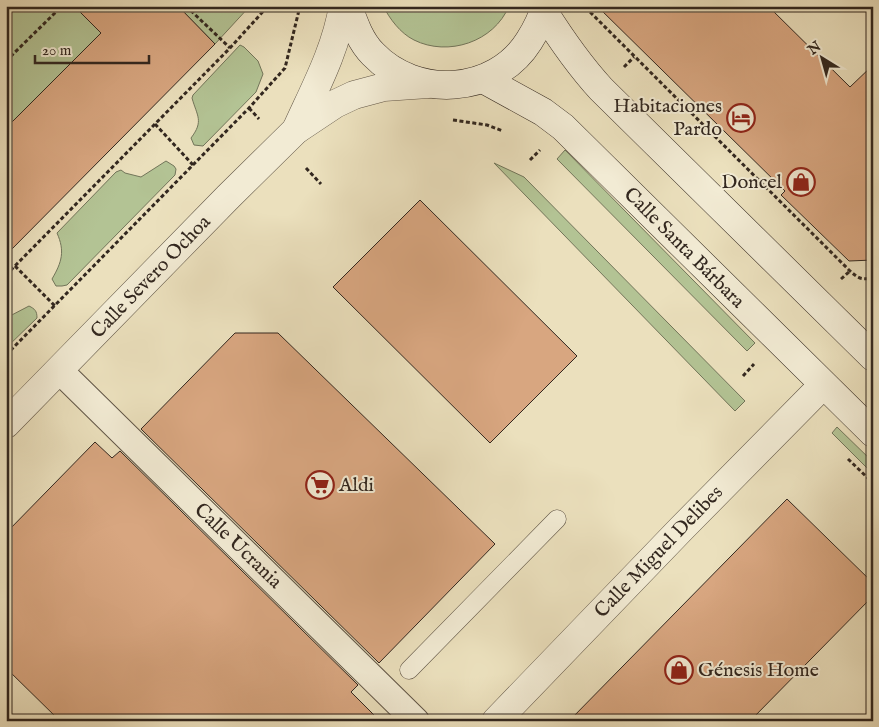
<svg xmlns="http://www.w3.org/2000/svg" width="879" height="727" viewBox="0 0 879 727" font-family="'IM FELL English',serif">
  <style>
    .green { fill: #b3c394; stroke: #72755a }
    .building { fill: #d8a680; stroke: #32271f }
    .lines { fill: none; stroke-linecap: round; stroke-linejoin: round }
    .service-casing { stroke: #605546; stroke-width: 19 }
    .pedestrian-casing { stroke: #605546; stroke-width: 28 }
    .minor-casing { stroke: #605546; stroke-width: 29 }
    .secondary-casing { stroke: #32271f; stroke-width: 29 }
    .path { stroke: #32271f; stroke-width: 3; stroke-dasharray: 4 2.5; stroke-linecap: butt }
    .service { stroke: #f2ebd4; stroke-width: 18 }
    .pedestrian { stroke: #f2ebd4; stroke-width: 26 }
    .minor { stroke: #f2ebd4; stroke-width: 28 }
    .secondary { stroke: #f2ebd4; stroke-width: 28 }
    .labels { text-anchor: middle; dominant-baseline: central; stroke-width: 4; stroke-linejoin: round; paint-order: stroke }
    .poi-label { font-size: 20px; fill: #32271f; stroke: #f2ebd4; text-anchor: end }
    .street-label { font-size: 20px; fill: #32271f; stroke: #f2ebd4 }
  </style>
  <rect width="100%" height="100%" fill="#ebe0bd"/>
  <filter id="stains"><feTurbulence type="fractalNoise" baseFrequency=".004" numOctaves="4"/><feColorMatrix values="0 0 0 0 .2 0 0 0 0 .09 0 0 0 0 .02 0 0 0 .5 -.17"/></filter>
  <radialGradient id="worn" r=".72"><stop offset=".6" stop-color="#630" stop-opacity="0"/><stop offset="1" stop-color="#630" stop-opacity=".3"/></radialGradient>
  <!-- green -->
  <g class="green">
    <polygon points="6,6 95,6 85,17 101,33 6,128"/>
    <polygon points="178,6 250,6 215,44"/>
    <path d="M 383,6 L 509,6 C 494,42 448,57 414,40 C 400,33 390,19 383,6 Z"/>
    <path d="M 240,45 L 244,47 L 258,61 L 263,74 L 256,92 L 203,146 L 194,145 L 191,138 C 204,121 197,116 192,98 L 193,95 Z"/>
    <polygon points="565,150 755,343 747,351 557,159"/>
    <path d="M 166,161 L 174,166 L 176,169 L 175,175 L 67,285 L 62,286 L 56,286 L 52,279 C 62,262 65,251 57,233 L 116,172 L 121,170 L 125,173 L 141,177 Z"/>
    <polygon points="494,163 524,177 745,401 735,411"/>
    <path d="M 29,306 C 35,309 37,311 37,318 L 6,348 L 6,318 Z"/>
    <polygon points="837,427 873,462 873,474 832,433"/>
  </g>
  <!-- building -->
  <g class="building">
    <polygon points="74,6 178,6 215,44 6,255 6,128 101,33"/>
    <polygon points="597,6 768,6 850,87 873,65 873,260 849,261 781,195 785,191"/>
    <polygon points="420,200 577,356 490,443 333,287"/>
    <polygon points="235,333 278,333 495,544 379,663 141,429"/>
    <polygon points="95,442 112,458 120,451 358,685 351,692 380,721 60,721 6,668 6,533"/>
    <polygon points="787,499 873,583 873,596 750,721 569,721"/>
  </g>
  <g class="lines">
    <defs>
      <polyline id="service" points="409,670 557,519"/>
      <polyline id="pedestrian" points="59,370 416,721"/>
      <g id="minor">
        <path d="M 296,130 C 314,90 336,50 343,6"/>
        <polyline points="6,424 228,197 296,130 335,104 354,95 384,87 428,84"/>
        <polyline points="496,721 681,529 823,385"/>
      </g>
      <g id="secondary">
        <path d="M 348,6 C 354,23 360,41 373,54 C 416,99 495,95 529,41 C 536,30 542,19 545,6"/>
        <path d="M 544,12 C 561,39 579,65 601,89 L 873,357"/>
        <polyline points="483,79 543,112 563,127 873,433"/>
      </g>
    </defs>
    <!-- service casing -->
    <use href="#service" class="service-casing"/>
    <!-- pedestrian casing -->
    <use href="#pedestrian" class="pedestrian-casing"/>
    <!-- minor casing -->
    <use href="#minor" class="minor-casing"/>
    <!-- secondary casing -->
    <use href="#secondary" class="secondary-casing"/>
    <!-- path -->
    <g class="path">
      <polyline points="186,6 230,48"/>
      <path d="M 589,6 L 589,11 L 850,271 C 858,278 862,281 873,277"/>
      <polyline points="6,61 62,6"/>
      <polyline points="624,67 634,57"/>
      <polyline points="249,108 259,119"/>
      <polyline points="453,120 487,125 503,131"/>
      <polyline points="155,124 193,165"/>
      <polyline points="530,160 540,150"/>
      <polyline points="306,168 321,184"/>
      <polyline points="15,266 55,306"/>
      <polyline points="6,275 230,48 268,6"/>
      <polyline points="841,279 850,271"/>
      <polyline points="6,355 249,108 285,68 300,6"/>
      <polyline points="743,376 754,364"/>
      <polyline points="848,459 873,483"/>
    </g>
    <!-- service -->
    <use href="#service" class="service"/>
    <!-- pedestrian -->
    <use href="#pedestrian" class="pedestrian"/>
    <!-- minor -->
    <use href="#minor" class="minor"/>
    <!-- secondary -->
    <use href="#secondary" class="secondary"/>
  </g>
  <!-- icons -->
  <defs>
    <symbol id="hotel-ring" viewBox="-11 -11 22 22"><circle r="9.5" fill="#f2ebd4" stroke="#8f2418" stroke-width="1.5"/><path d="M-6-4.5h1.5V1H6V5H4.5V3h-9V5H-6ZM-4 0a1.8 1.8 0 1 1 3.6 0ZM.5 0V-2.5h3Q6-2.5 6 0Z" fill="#8f2418"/></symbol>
    <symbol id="shop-ring" viewBox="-11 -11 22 22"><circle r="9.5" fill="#f2ebd4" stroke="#8f2418" stroke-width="1.5"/><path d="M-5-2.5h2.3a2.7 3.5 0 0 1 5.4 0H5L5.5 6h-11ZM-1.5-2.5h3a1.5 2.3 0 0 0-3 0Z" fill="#8f2418"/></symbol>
    <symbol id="supermarket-ring" viewBox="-11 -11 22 22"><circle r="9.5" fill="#f2ebd4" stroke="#8f2418" stroke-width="1.5"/><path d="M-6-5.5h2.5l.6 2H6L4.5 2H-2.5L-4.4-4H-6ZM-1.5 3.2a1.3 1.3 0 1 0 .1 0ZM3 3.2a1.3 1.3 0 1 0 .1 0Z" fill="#8f2418"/></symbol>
  </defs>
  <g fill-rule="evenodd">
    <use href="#hotel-ring" x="725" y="102" width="32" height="32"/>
    <use href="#shop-ring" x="785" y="166" width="32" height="32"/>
    <use href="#supermarket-ring" x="304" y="469" width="32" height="32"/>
    <use href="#shop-ring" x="663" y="654" width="32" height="32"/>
  </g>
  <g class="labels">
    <!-- poi labels -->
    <g class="poi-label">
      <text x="722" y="106">Habitaciones<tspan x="722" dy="23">Pardo</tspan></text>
      <text x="782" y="182">Doncel</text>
      <text x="339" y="485" text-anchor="start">Aldi</text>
      <text x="698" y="670" text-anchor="start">Génesis Home</text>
    </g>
    <!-- street labels -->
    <g class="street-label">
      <text transform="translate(684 248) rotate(45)">Calle Santa Bárbara</text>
      <text transform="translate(151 277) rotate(-46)">Calle Severo Ochoa</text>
      <text transform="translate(238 546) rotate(44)">Calle Ucrania</text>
      <text transform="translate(659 552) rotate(-46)">Calle Miguel Delibes</text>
    </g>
  </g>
  <!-- margin -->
  <rect width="879" height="727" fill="none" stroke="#ebe0bd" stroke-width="25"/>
  <rect x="8" y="8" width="864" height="712" fill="none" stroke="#32271f" stroke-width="2.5"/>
  <rect x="12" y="12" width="854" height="702" fill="none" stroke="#32271f"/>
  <!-- north arrow -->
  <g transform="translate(822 58) rotate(323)" stroke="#f2ebd4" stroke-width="4" paint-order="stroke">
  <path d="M0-4L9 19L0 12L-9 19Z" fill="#32271f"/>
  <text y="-8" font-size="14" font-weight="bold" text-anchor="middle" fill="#32271f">N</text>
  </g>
  <!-- scale -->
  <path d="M35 55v8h114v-8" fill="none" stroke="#32271f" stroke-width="2.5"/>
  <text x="42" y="55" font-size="15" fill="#32271f" stroke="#f2ebd4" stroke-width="4" paint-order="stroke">20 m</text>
  <rect width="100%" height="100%" filter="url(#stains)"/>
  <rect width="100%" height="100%" fill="url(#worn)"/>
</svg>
